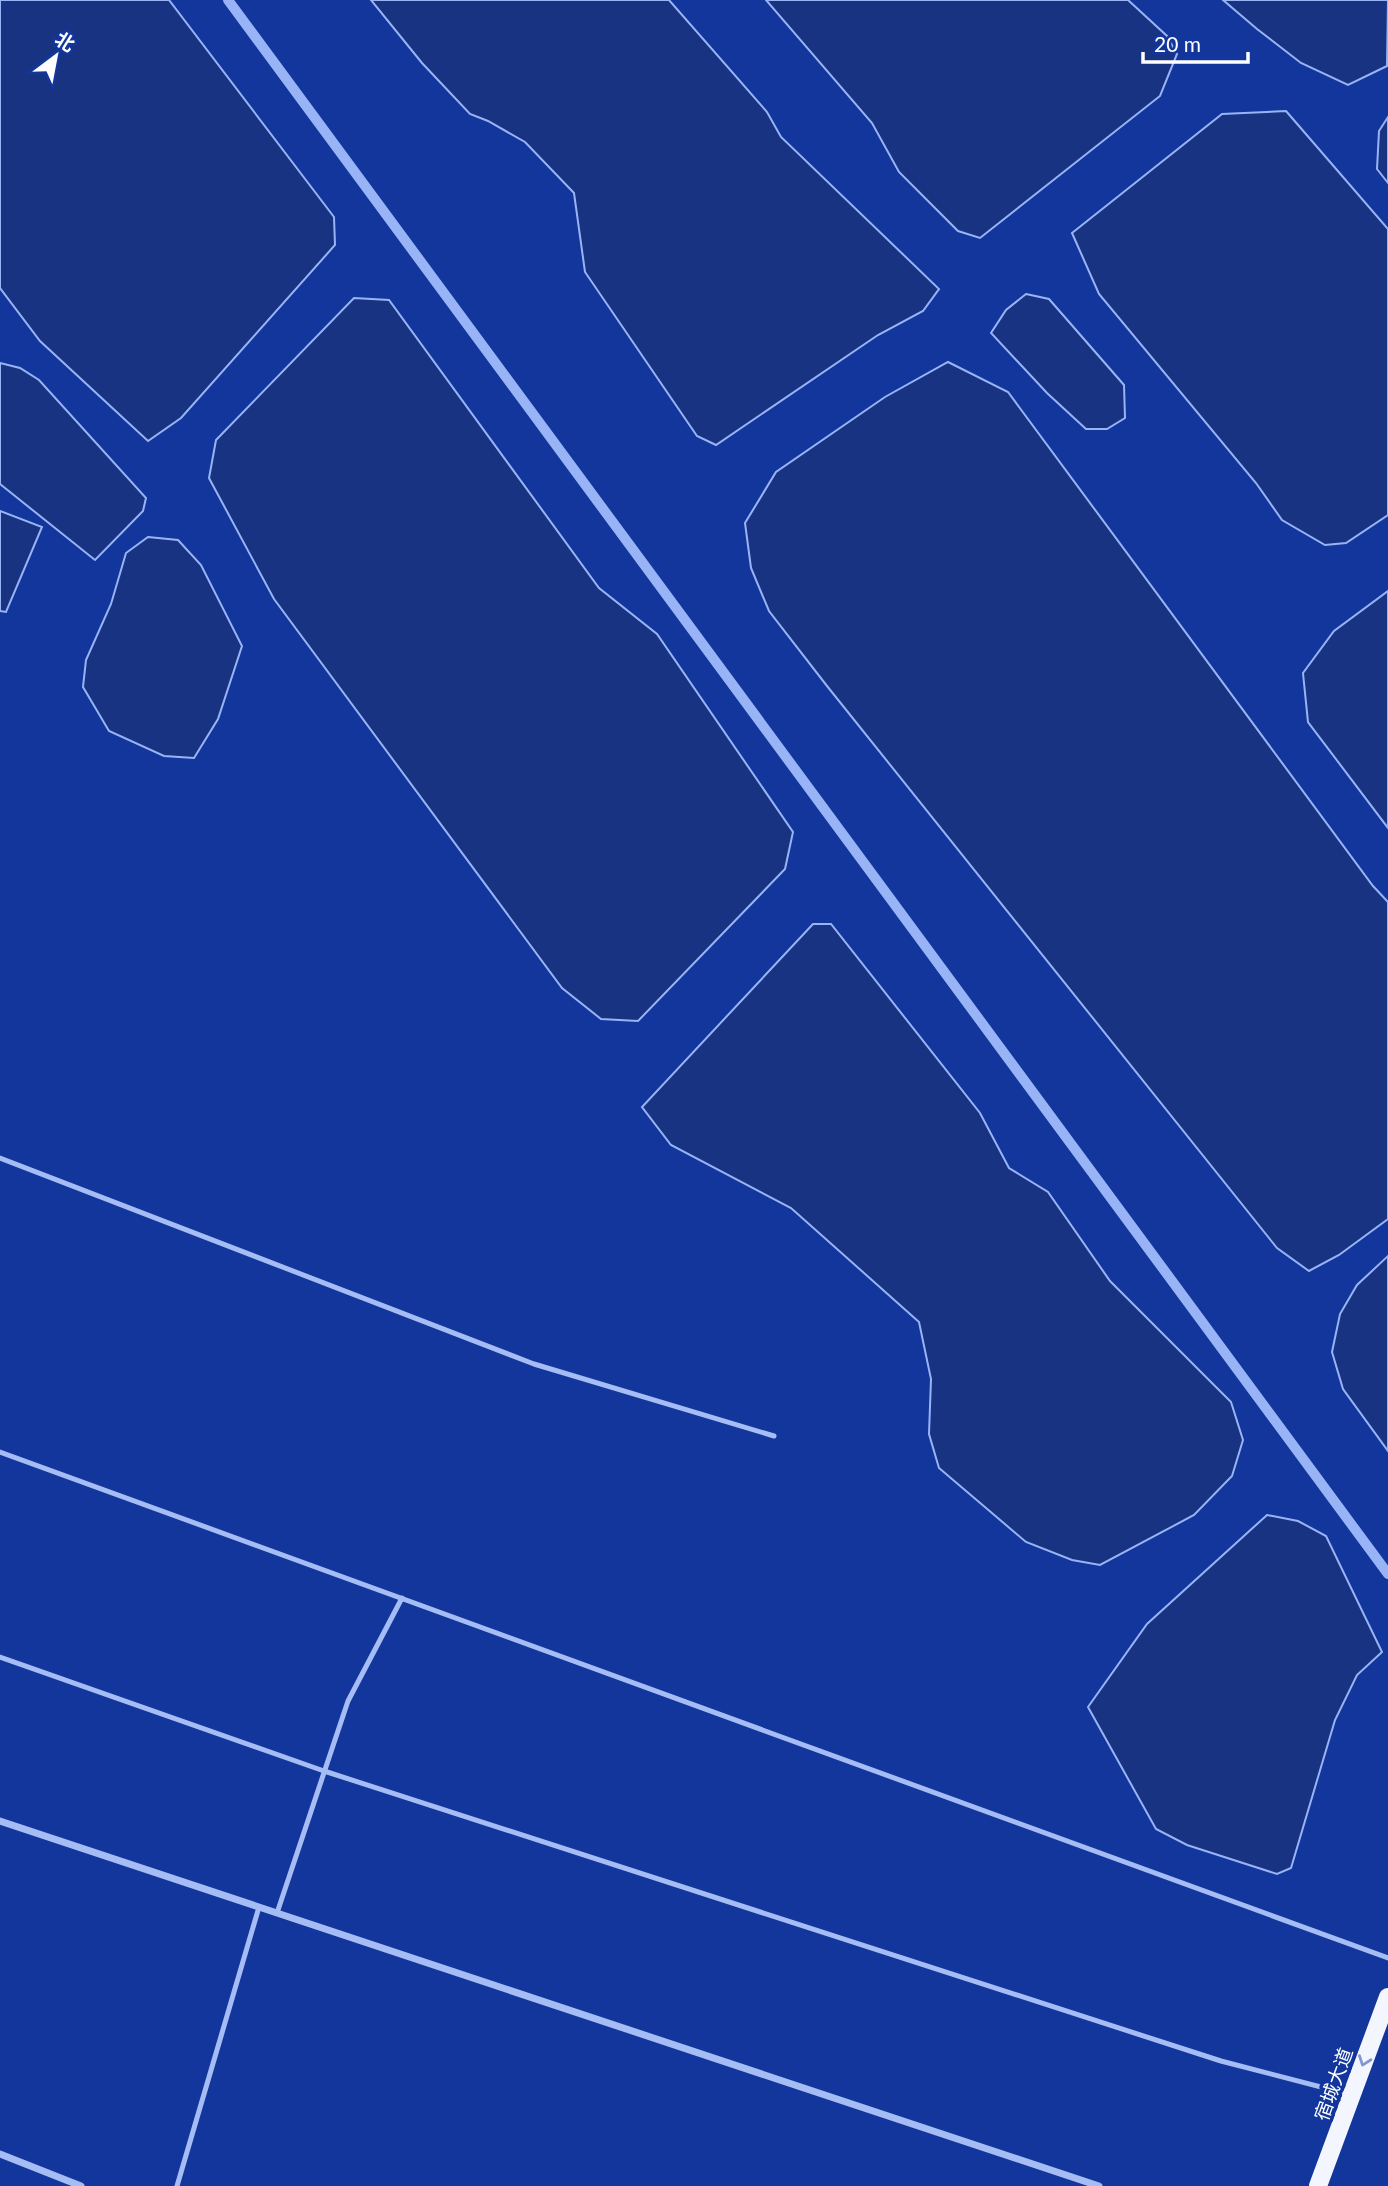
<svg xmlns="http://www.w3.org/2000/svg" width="1388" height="2186" viewBox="0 0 1388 2186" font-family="Lato,'Noto Sans SC',sans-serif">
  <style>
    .water { fill: #183382; stroke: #98b4f7; stroke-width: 2 }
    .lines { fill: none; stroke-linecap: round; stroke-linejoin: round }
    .stream { stroke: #98b4f7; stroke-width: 10 }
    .service { stroke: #a6bcf4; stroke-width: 5 }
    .minor { stroke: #a6bcf4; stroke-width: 7 }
    .primary { stroke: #f4f6ff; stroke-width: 18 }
    .oneway { stroke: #8396ce }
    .labels { text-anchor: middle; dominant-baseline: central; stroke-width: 7; stroke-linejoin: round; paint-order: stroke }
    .street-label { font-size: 19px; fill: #fff; stroke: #12369c }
  </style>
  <rect width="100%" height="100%" fill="#12369c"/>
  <!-- water -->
  <g class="water">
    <polygon points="0,0 169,0 334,217 335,245 181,418 148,441 40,341 0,288"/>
    <polygon points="371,0 669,0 767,112 781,137 939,289 923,311 878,335 716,445 697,436 585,272 574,193 525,142 488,121 470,114 422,63"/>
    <polygon points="766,0 1128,0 1167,36 1177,54 1160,96 980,238 958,231 899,172 872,123"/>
    <polygon points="1223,0 1388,0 1387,66 1348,85 1301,63 1257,29"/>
    <polygon points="1286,111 1388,229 1388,515 1346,543 1325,545 1282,520 1256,483 1099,294 1072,233 1222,114"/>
    <polygon points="1388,117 1388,183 1377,169 1379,131"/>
    <polygon points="1026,294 1049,299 1124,385 1125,418 1107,429 1086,429 1047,393 991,333 1006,310"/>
    <polygon points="354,298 389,300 599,588 657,634 793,832 785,869 638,1021 601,1019 562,988 274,599 209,478 216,440"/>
    <polygon points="948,362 1008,392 1373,886 1388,902 1388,1219 1339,1255 1309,1271 1277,1248 827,686 769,611 751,568 745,523 776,472 885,397"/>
    <polygon points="0,363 20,368 39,380 146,498 143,511 95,560 0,484"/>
    <polygon points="0,511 42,527 6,612 0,611"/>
    <polygon points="148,537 178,540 201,565 242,646 218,719 194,758 164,756 109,731 83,687 86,660 111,604 126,553"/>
    <polygon points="1388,591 1388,828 1308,722 1303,673 1334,631"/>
    <polygon points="813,924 831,924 980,1113 1009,1168 1048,1192 1110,1281 1231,1402 1243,1440 1232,1476 1194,1515 1100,1565 1072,1560 1026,1542 939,1468 929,1434 931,1379 919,1322 791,1208 671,1145 642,1107"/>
    <polygon points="1388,1256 1388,1451 1343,1389 1332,1352 1340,1314 1357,1285"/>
    <polygon points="1267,1515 1298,1521 1326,1536 1382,1652 1357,1675 1335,1720 1291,1868 1277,1874 1187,1845 1156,1829 1088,1707 1147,1624"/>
  </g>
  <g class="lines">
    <!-- stream -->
    <polyline class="stream" points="228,0 1388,1574"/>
    <!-- service -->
    <g class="service">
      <polyline points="0,1158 534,1364 774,1436"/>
      <polyline points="0,1452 1388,1958"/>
      <polyline points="0,1657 324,1771 1221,2061 1348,2094"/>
      <polyline points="277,1913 348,1701 402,1598"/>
      <polyline points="177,2186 259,1907"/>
    </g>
    <!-- minor -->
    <g class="minor">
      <polyline points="0,1821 1099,2186"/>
      <polyline points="0,2154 81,2186"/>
    </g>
    <!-- primary -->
    <polyline class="primary" points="1318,2186 1388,1997"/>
  </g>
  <!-- one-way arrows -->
  <defs><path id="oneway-chevron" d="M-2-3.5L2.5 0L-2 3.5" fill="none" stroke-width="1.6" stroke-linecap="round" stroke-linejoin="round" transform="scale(1.75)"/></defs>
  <use class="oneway" href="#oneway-chevron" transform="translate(1364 2061) rotate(110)"/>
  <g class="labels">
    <!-- street labels -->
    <g class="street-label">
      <text transform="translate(1333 2084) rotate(-70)">宿城大道</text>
    </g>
  </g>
  <!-- north arrow -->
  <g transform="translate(56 56) rotate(32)" stroke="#12369c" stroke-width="5" paint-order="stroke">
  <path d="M0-5L12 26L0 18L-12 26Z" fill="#ffffff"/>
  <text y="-10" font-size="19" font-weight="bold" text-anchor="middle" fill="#ffffff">北</text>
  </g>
  <!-- scale -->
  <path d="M1143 52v10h105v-10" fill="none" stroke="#ffffff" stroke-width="3.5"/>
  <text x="1154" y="52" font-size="21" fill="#ffffff" stroke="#12369c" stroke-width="5" paint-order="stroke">20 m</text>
</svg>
